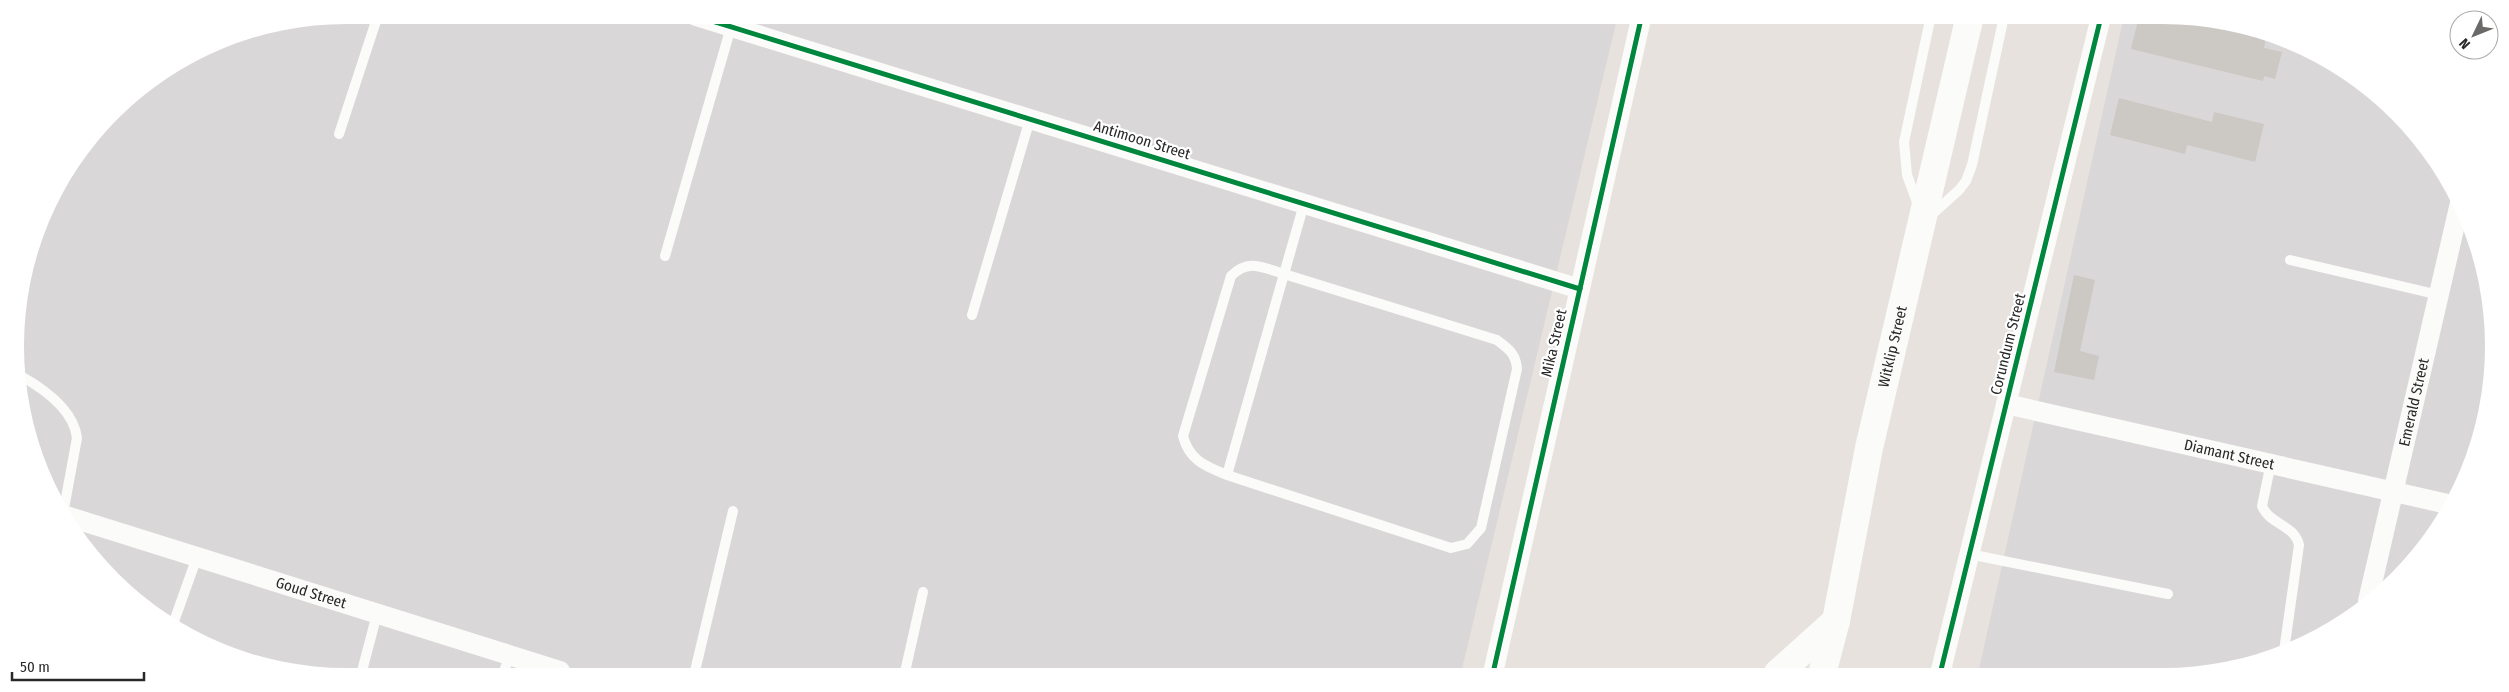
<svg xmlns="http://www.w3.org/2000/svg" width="2509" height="692" viewBox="0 0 2509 692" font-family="'Fira Sans Condensed',sans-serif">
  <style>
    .industrial { fill: #dad7d9 }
    .building { fill: #ccc8c4 }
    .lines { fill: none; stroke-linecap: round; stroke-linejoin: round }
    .lane { stroke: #fbfbfa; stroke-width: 10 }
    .street { stroke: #fbfbfa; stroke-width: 20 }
    .secondary { stroke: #fbfbfa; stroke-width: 28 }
    .cycleway-casing { stroke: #fff; stroke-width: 8 }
    .cycleway { stroke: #00873e; stroke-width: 5 }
    .labels { text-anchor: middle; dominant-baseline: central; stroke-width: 4.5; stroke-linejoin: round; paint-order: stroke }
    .street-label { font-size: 15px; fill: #282828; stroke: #fff }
  </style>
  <rect width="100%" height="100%" fill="#e7e2dd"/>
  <!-- industrial -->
  <g class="industrial">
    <polygon points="346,15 1617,19 1461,673 282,671 220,652 162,621 83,547 49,492 26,432 16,324 26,260 49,199 83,145 128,97 220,40 282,21"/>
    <polygon points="2123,21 2227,21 2289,40 2347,71 2397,112 2438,162 2469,219 2488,281 2494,346 2488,410 2450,511 2397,580 2309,643 2206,674 1978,674"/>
  </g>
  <!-- building -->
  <g class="building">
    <polygon points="2138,21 2227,21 2267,33 2264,48 2282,52 2275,79 2264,76 2263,81 2131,49"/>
    <polygon points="2119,98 2212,122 2214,112 2264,124 2255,162 2187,145 2185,154 2110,135"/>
    <polygon points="2074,275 2095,280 2080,351 2099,356 2094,380 2054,372"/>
  </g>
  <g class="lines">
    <!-- lane -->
    <g class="lane">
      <polyline points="339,134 378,15"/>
      <polyline points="1918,205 1907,175 1904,142 1930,20"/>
      <polyline points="1929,217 1959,190 1966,181 1972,165 2003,21"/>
      <polyline points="665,256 731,27"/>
      <polyline points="2290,260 2439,295"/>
      <polyline points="972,315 1030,119"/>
      <path d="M 21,376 C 44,389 74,410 77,438 L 63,514"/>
      <path d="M 2271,463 L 2262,506 C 2270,525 2294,524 2299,545 L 2284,651"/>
      <path d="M 1227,475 L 1284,274 C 1263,268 1249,258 1231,276 L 1183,436 C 1189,460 1205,466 1227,475 L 1451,548 L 1467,544 L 1481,528 L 1517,369 C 1516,354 1509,349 1497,340 L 1284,274 L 1304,204"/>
      <polyline points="1969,554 2168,594"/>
      <polyline points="172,627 197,557"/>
      <polyline points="1941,670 1958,674"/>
      <polyline points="362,671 377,614"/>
      <polyline points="504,671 510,655"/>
      <polyline points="695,671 733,511"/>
      <polyline points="905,672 923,592"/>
    </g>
    <!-- street -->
    <g class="street">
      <polyline points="696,16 1580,289"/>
      <path id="s1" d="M 2006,404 L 2452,505"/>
      <path id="s2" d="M 63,515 L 560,671"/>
      <path id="s3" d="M 2368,601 L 2460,203"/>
      <polyline points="1493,673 1641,19"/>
      <polyline points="1940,674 2100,21"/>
    </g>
    <!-- secondary -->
    <g class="secondary">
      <polyline points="1778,673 1836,621"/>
      <path id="s4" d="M 1822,674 L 1836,621 L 1869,448 L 1969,20"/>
    </g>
    <defs>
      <g id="cycleway">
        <polyline points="696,16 1580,289"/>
        <polyline points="1493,673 1641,19"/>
        <polyline points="1940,674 2100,21"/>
      </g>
    </defs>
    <!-- cycleway casing -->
    <use href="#cycleway" class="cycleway-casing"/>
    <!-- cycleway -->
    <use href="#cycleway" class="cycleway"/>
  </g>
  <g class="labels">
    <!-- street labels -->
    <g class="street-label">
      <text transform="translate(1142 140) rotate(17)">Antimoon Street</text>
      <text transform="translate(1554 343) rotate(-77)">Mika Street</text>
      <text transform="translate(2008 344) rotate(-76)">Corundum Street</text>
      <text stroke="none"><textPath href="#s4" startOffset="335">Witklip Street</textPath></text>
      <text stroke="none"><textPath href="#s3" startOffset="204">Emerald Street</textPath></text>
      <text stroke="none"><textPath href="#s1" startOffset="229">Diamant Street</textPath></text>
      <text stroke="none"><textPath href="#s2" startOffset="260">Goud Street</textPath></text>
    </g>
  </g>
  <!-- crop -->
  <path d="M0 0H2509V692H0ZM346 24H2163A322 322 0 0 1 2485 346V346A322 322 0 0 1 2163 668H346A322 322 0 0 1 24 346V346A322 322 0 0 1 346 24Z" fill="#fff" fill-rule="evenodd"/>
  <!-- north arrow -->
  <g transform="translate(2474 35) rotate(227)"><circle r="24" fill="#ffffff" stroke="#a9a9a9"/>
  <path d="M0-4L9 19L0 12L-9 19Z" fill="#6b6967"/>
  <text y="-8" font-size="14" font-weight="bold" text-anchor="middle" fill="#282828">N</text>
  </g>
  <!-- scale -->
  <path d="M12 672v8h132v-8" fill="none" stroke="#282828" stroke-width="2.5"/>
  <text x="20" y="672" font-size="15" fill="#282828" stroke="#ffffff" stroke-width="4" paint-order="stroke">50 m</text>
</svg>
